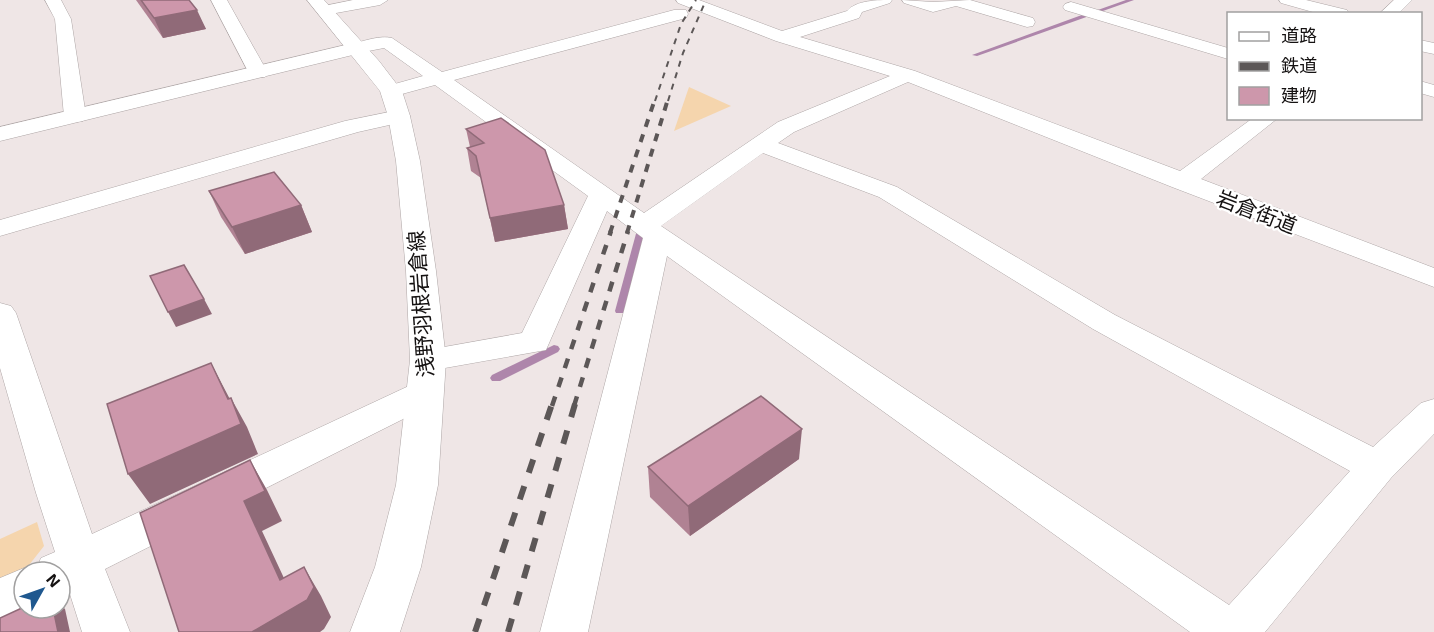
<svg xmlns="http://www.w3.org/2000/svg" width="1434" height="632" viewBox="0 0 1434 632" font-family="'Exo 2','Noto Sans JP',sans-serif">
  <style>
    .green { fill: #f5d5ad }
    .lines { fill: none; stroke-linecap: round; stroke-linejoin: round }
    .stream { fill: #ae86ab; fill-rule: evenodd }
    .minor-casing { stroke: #aea6a6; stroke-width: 1 }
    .tertiary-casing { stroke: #aea6a6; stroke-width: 1 }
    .secondary-casing { stroke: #aea6a6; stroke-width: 1 }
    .minor { fill: #fff; fill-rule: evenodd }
    .tertiary { fill: #fff; fill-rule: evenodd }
    .secondary { fill: #fff; fill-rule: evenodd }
    .rail-far3 { stroke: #5c5757; stroke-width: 2; stroke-dasharray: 6 6; stroke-linecap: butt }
    .rail-far2 { stroke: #5c5757; stroke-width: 4; stroke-dasharray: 8 8; stroke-linecap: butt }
    .rail-far1 { stroke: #5c5757; stroke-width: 4.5; stroke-dasharray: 10 10; stroke-linecap: butt }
    .rail { stroke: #5c5757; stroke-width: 6; stroke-dasharray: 14 14; stroke-linecap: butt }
    .wall { fill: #b08293 }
    .shaded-wall { fill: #906a78 }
    .building { fill: #cd97ab; stroke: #906a78; stroke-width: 1.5 }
    .labels { text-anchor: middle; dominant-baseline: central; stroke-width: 4.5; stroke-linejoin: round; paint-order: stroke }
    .street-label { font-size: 21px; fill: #151212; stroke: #fff }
  </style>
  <rect width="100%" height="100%" fill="#efe6e6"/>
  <!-- green -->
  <g class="green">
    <polygon points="689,87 731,106 674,131"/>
    <polygon points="37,522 44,546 22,574 0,584 0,539"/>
  </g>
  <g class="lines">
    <!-- stream -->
    <g class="stream">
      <polygon points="1126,0 1134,0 1100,12 1095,11"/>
      <polygon points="1090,12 1093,14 1092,15 977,56 972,55"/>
      <polygon points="642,227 647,230 625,311 624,313 616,313 615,311 637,230"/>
      <polygon points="554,345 558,346 560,349 558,352 500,381 492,381 490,378 492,375"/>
    </g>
    <defs>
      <g id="minor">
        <polygon points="45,0 61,0 71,19 86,116 83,121 75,122 67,121 64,116 55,19"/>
        <polygon points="211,0 227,0 268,73 265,77 251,77"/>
        <polygon points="353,0 388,0 380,5 325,15 317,10 319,7"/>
        <path d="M 676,0 L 699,0 L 782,31 L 847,11 C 856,0 878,0 892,0 L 890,3 L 862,12 L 859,18 L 800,37 L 915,71 L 1180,171 L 1253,118 L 1278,118 L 1201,179 L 1434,268 L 1434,287 L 1172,187 L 908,82 L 794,132 L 778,143 L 897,187 L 1115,315 L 1373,447 L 1421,403 L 1434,399 L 1434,434 L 1391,478 L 1265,632 L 1190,632 L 667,256 L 588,632 L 540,632 L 643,238 L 607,211 L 546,350 L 428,371 L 416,368 L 411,360 L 416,352 L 522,333 L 588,196 L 435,85 L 391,97 L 384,95 L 381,91 L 384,87 L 423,76 L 384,48 L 358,53 L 352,52 L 349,48 L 352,44 C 364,41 380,35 392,38 L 442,72 L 674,10 L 686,10 L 688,14 L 686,18 L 454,80 L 644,213 L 778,122 L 890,76 L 776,41 L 678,3 ZM 763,153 L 879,197 L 1093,329 L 1350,471 L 1229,605 L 661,226 Z"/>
        <polygon points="902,0 933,2 970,0 1033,18 1035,22 1033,26 1027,27 956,6 933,12 904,3"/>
        <polygon points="1279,0 1306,0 1347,10 1349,14 1320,14 1281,3"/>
        <polygon points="1394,0 1412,0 1398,14 1379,14"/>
        <polygon points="1071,2 1228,48 1228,59 1065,10 1063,7 1065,4"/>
        <polygon points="1420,40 1434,43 1434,54 1420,51"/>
        <polygon points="1420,81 1434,85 1434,97 1420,93"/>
        <polygon points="399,110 407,111 410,116 407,121 358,132 0,236 0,220 345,121"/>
        <polygon points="0,303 11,306 16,313 92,534 413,384 425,381 437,384 443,393 437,402 105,569 130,632 82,632 68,588 60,590 60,572 24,572 24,608 29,608 0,621 0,578 24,568 35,572 41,558 55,552 36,493 0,368"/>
      </g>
      <polygon id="tertiary" points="358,42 365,44 368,48 365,52 0,141 0,127"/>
      <polygon id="secondary" points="307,0 324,0 379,61 402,91 410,116 420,161 436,271 446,360 438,485 421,567 400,632 350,632 375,567 396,485 410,360 406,271 396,161 388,116 380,91"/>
    </defs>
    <!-- minor casing -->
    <use href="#minor" class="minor-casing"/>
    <!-- tertiary casing -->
    <use href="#tertiary" class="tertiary-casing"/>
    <!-- secondary casing -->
    <use href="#secondary" class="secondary-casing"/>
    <!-- minor -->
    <use href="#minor" class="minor"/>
    <!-- tertiary -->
    <use href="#tertiary" class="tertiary"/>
    <!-- secondary -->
    <use href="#secondary" class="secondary"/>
    <!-- rail-far3 -->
    <g class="rail-far3">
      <polyline points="655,101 681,24 696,0"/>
      <polyline points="668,101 683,53 706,0"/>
    </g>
    <!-- rail-far2 -->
    <g class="rail-far2">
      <polyline points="610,233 655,99"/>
      <polyline points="627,233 668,99"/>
    </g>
    <!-- rail-far1 -->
    <g class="rail-far1">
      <polyline points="552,406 611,231"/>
      <polyline points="574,406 628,231"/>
    </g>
    <!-- rail -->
    <g class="rail">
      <polyline points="475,632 552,404"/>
      <polyline points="508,632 575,404"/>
    </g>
  </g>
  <!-- wall -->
  <g class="wall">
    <polygon points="136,0 189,0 206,29 163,38"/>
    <polygon points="466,129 564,205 568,229 495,242 481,178 471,171 467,148 470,147"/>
    <polygon points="209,191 301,205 312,232 245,254 221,217"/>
    <polygon points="799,459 690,536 650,497 648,467"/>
  </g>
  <!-- shaded-wall -->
  <g class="shaded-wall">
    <polygon points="197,10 206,29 163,38 154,18"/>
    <polygon points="301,205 312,232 245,254 232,227"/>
    <polygon points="564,205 568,229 495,242 490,218"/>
    <polygon points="204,299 212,314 176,327 168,312"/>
    <polygon points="211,363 234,407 231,398 247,427 258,454 150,504 128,474"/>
    <polygon points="802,429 799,459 690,536 688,506"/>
    <polygon points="250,460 267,490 282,521 262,531 297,606 304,567 321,596 331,617 324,629 320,632 252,632 280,580 244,501"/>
    <polygon points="60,604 65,609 70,632 58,632 53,608 60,608"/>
  </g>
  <!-- building -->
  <g class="building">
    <polygon points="141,0 189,0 197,10 154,18"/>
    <polygon points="501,118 545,150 564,205 490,218 476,156 467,148 484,143 466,129"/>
    <polygon points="274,172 301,205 232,227 209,191"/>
    <polygon points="184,265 204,299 168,312 150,276"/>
    <polygon points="211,363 228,399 231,398 241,424 128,474 107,404"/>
    <polygon points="761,396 802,429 688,506 648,467"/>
    <polygon points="250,460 265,491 244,501 280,580 304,567 314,587 307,600 252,632 179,632 140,513"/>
    <polygon points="24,607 24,608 53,608 58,632 0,632 0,618"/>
  </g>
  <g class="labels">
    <!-- street labels -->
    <g class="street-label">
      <text transform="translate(1257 211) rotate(21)">岩倉街道</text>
      <text transform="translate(420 304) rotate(-94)">浅野羽根岩倉線</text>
    </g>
  </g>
  <!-- legend -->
  <rect x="1227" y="12" width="195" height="108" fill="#ffffff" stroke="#a1a0a0" stroke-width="1.5"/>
  <rect x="1239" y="32" width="30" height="9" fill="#ffffff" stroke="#a1a0a0" stroke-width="1.5"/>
  <text x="1281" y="42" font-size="18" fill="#151212">道路</text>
  <rect x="1239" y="62" width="30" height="9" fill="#5c5757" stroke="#a1a0a0" stroke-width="1.5"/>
  <text x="1281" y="72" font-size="18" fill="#151212">鉄道</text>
  <rect x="1239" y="87" width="30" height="18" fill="#cd97ab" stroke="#a1a0a0" stroke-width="1.5"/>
  <text x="1281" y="102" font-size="18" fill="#151212">建物</text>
  <!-- north arrow -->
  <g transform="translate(42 590) rotate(50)"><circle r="28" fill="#ffffff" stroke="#a1a0a0" stroke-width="1.5"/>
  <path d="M0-4.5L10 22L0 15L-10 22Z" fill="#1f588f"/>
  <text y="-9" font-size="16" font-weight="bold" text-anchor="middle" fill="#151212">N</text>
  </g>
</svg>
